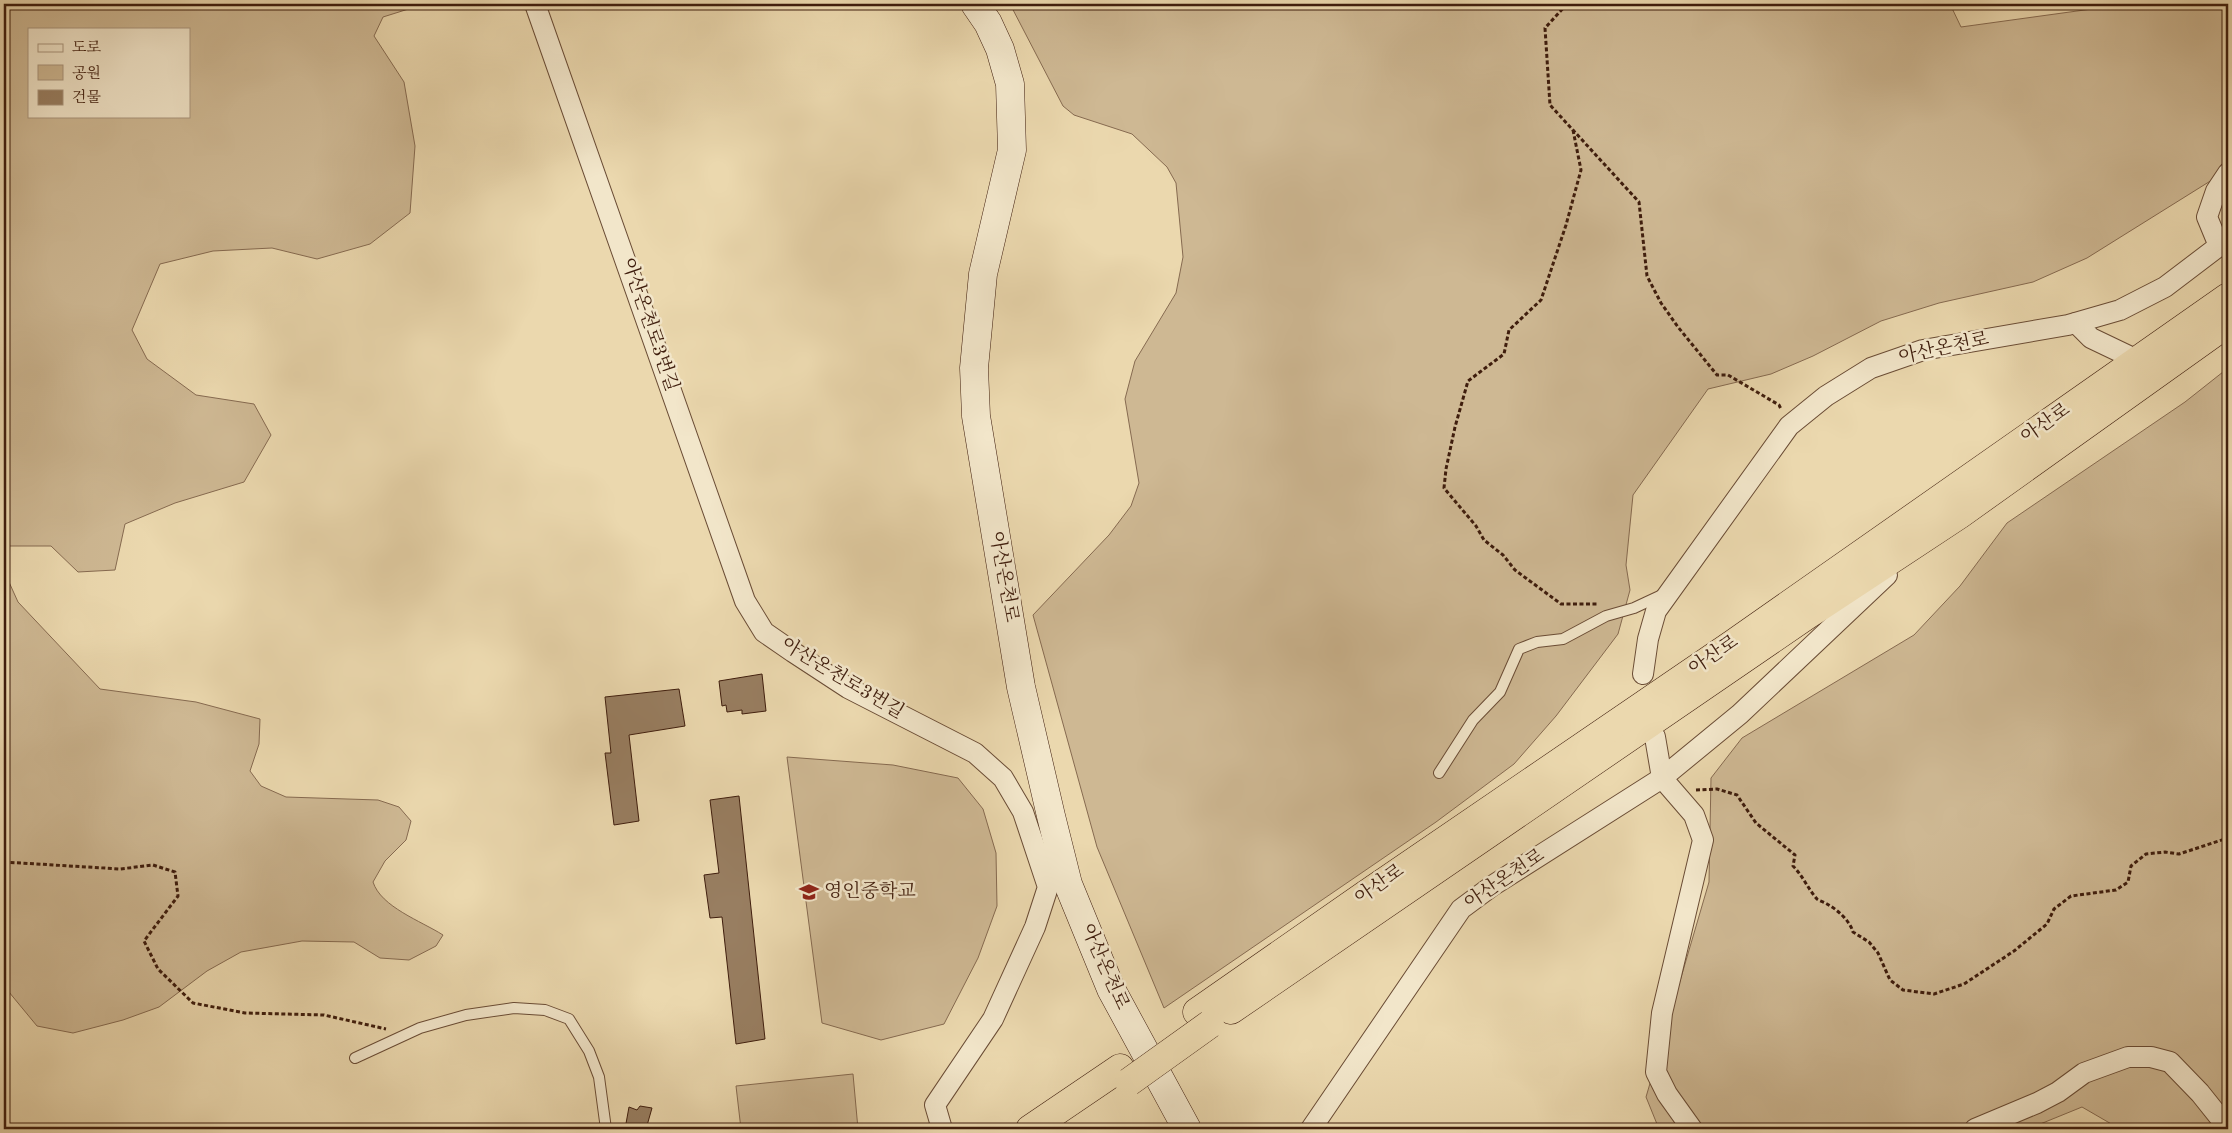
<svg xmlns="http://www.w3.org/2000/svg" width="2232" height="1133" viewBox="0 0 2232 1133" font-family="'Old Standard TT','Noto Serif KR',serif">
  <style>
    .green { fill: #ceb893; stroke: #866a50; fill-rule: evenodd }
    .building { fill: #987e61; stroke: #3f1d0d }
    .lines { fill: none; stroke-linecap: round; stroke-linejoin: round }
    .lane-casing { stroke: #6a4c35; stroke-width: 12 }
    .street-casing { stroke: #6a4c35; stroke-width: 22 }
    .secondary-casing { stroke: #3f1d0d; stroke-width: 29 }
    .highway-casing { stroke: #3f1d0d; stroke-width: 29 }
    .path { stroke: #3f1d0d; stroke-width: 3; stroke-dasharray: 4 2.5; stroke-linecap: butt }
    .lane { stroke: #f2e6ca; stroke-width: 10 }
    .street { stroke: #f2e6ca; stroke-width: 20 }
    .secondary { stroke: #f2e6ca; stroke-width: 28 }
    .highway { stroke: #ebd8ae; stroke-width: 28 }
    .highway-bridge-casing { stroke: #3f1d0d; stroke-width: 29; stroke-linecap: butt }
    .highway-bridge { stroke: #ebd8ae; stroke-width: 28 }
    .labels { text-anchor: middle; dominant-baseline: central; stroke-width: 5; stroke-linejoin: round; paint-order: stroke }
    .street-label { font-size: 19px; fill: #3f1d0d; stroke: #f2e6ca }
    .poi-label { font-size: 19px; fill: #3f1d0d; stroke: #f2e6ca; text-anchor: start }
  </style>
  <rect width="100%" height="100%" fill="#ebd8ae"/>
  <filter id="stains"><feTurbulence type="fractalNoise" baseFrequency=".004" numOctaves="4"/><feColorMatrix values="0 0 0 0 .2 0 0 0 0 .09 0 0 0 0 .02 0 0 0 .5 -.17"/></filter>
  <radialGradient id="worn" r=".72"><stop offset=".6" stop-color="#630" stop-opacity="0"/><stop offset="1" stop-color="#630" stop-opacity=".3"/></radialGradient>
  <!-- green -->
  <g class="green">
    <path d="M 4,4 L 418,4 L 418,6 L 383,17 L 374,36 L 404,82 L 415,146 L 410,213 L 370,244 L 317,259 L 272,248 L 213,251 L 160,264 L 132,330 L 147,359 L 196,395 L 254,404 L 271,435 L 244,482 L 175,503 L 125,524 L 115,570 L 78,572 L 51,546 L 6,546 L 4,549 ZM 29,29 L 189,29 L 189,116 L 29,116 Z"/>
    <polygon points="1010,4 1950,4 1961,27 2128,4 2228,4 2228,170 2087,258 2033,282 1939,303 1881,321 1813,356 1771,374 1708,389 1633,495 1626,565 1630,590 1618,634 1556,716 1514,764 1436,822 1164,1008 1097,847 1033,615 1109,535 1131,506 1139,483 1125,399 1135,361 1176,293 1183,257 1176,183 1167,167 1132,134 1074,115 1063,106"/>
    <polygon points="2228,368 2228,1129 2120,1129 2082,1107 2028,1129 1659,1129 1646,1097 1709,882 1711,778 1742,738 1914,635 1960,586 2007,523 2185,402"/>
    <path d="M 4,571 L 18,602 L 100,689 L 196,702 L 260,719 L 259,744 L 250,771 L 261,786 L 286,797 L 378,800 L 399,807 L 411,821 L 406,840 L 385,861 L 373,882 C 381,907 421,921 443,935 L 436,946 L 409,960 L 380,958 L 354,942 L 302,941 L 241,952 L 207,971 L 159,1007 L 123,1020 L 73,1033 L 37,1026 L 4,986 Z"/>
    <polygon points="787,757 893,765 958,778 983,809 996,853 997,906 978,958 944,1024 881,1040 822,1023"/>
    <polygon points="853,1074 858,1129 741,1129 736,1086"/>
  </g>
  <!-- building -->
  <g class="building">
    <polygon points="762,674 766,711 742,714 742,710 727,712 726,705 722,706 719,681"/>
    <polygon points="679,689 685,726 629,735 639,821 614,825 605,753 611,753 605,697"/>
    <polygon points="739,796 765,1039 736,1044 722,917 710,918 704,875 719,873 710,800"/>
    <polygon points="640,1106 652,1108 646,1129 625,1129 629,1107 637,1110"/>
  </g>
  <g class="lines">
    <defs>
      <g id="lane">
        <polyline points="1439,773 1473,720 1500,692 1519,649 1537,642 1563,639 1606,616 1634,608 1664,594"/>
        <polyline points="355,1058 420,1028 466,1015 514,1008 545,1010 569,1019 589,1051 599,1077 606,1129"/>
      </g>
      <g id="street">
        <polyline points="535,4 745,601 764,632 793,652 848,688 975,753 1003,778 1023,812 1048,887 1035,927 993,1019 935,1105 942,1129"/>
        <polyline points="2076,323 2091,338 2137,360"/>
        <polyline points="1643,674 1648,639 1656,611 1789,426 1826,396 1871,368 1923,350 2068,325 2120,310 2165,287 2219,246 2207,217 2216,191 2228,173"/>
        <polyline points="1655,737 1662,778 1694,815 1703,840 1662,1013 1656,1072 1667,1094 1692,1129"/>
        <polyline points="1311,1129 1461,909 1492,886 1662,778 1740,714 1887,575"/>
        <polyline points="1975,1129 2037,1103 2058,1092 2084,1073 2128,1057 2151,1057 2170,1062 2200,1093 2228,1128"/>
      </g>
      <polyline id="secondary" points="975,4 988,23 1000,49 1010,84 1012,150 983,274 974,368 976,416 1021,687 1051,816 1068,884 1111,989 1187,1129"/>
      <g id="highway">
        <polyline points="1231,1010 1806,616 1959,515 2228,323"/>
        <polyline points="1197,1012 1365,895 1734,643 2228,297"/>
        <polyline points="1030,1129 1120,1068"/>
      </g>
    </defs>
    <!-- lane casing -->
    <use href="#lane" class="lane-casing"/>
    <!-- street casing -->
    <use href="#street" class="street-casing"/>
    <!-- secondary casing -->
    <use href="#secondary" class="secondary-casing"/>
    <!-- highway casing -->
    <use href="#highway" class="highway-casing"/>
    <!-- path -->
    <g class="path">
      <polyline points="1567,4 1545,28 1550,105 1639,202 1647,276 1661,303 1678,327 1717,375 1728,375 1779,405 1781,409"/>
      <polyline points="1573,130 1581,170 1566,225 1541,300 1509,330 1504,354 1468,381 1455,427 1446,469 1444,488 1476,526 1484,540 1503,555 1515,570 1561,604 1598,604"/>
      <path d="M 1696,790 L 1717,789 L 1737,795 L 1756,823 L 1795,855 L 1793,866 C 1803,876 1808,889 1817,899 C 1819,901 1824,902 1827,904 C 1838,910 1850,921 1853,932 L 1869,942 L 1878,953 L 1890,980 L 1903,990 L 1934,994 L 1964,984 L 2014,951 L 2047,924 L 2054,909 L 2071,896 L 2116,890 L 2128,882 L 2131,866 L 2146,854 L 2165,852 L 2179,854 L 2228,838"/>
      <polyline points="4,862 120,869 153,865 175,872 178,896 144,941 158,969 193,1003 245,1013 324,1015 386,1029"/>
    </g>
    <!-- lane -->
    <use href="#lane" class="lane"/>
    <!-- street -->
    <use href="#street" class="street"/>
    <!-- secondary -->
    <use href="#secondary" class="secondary"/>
    <!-- highway -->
    <use href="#highway" class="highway"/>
    <defs>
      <polyline id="highway-bridge" points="1129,1082 1210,1024"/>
    </defs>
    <!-- highway-bridge casing -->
    <use href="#highway-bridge" class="highway-bridge-casing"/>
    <!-- highway-bridge -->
    <use href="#highway-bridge" class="highway-bridge"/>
  </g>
  <!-- icons -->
  <defs>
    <symbol id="school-bare" viewBox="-9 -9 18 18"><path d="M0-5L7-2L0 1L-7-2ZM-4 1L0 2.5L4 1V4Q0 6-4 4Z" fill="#8f2418" stroke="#f2e6ca" stroke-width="2.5" paint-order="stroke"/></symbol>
  </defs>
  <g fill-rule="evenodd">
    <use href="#school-bare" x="795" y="878" width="28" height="28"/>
  </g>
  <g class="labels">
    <!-- street labels -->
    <g class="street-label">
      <text transform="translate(649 325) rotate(71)">아산온천로3번길</text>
      <text transform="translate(1944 349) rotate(-12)">아산온천로</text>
      <text transform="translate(2046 424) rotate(-35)">아산로</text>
      <text transform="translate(1003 577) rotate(80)">아산온천로</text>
      <text transform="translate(1714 656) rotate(-34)">아산로</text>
      <text transform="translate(842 679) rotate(31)">아산온천로3번길</text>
      <text transform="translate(1505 880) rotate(-34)">아산온천로</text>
      <text transform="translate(1380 885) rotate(-35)">아산로</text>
      <text transform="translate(1104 967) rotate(66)">아산온천로</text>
    </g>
    <!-- poi labels -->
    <g class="poi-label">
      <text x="824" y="892">영인중학교</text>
    </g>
  </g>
  <!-- margin -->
  <rect width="2232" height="1133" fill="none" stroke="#ebd8ae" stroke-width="20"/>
  <rect x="5" y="5" width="2222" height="1123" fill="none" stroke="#3f1d0d" stroke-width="2.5"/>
  <rect x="10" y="10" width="2212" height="1113" fill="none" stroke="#3f1d0d"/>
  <!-- legend -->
  <rect x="28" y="28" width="162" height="90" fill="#f2e6ca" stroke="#aa967e"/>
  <rect x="38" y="44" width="25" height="8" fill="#f2e6ca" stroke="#aa967e"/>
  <text x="72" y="52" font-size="15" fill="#3f1d0d">도로</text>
  <rect x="38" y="65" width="25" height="15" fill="#ceb893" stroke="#aa967e"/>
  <text x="72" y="78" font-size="15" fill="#3f1d0d">공원</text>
  <rect x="38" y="90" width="25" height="15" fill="#987e61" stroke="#aa967e"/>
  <text x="72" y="102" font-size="15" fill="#3f1d0d">건물</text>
  <rect width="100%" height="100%" filter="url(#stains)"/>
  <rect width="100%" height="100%" fill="url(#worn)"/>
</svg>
